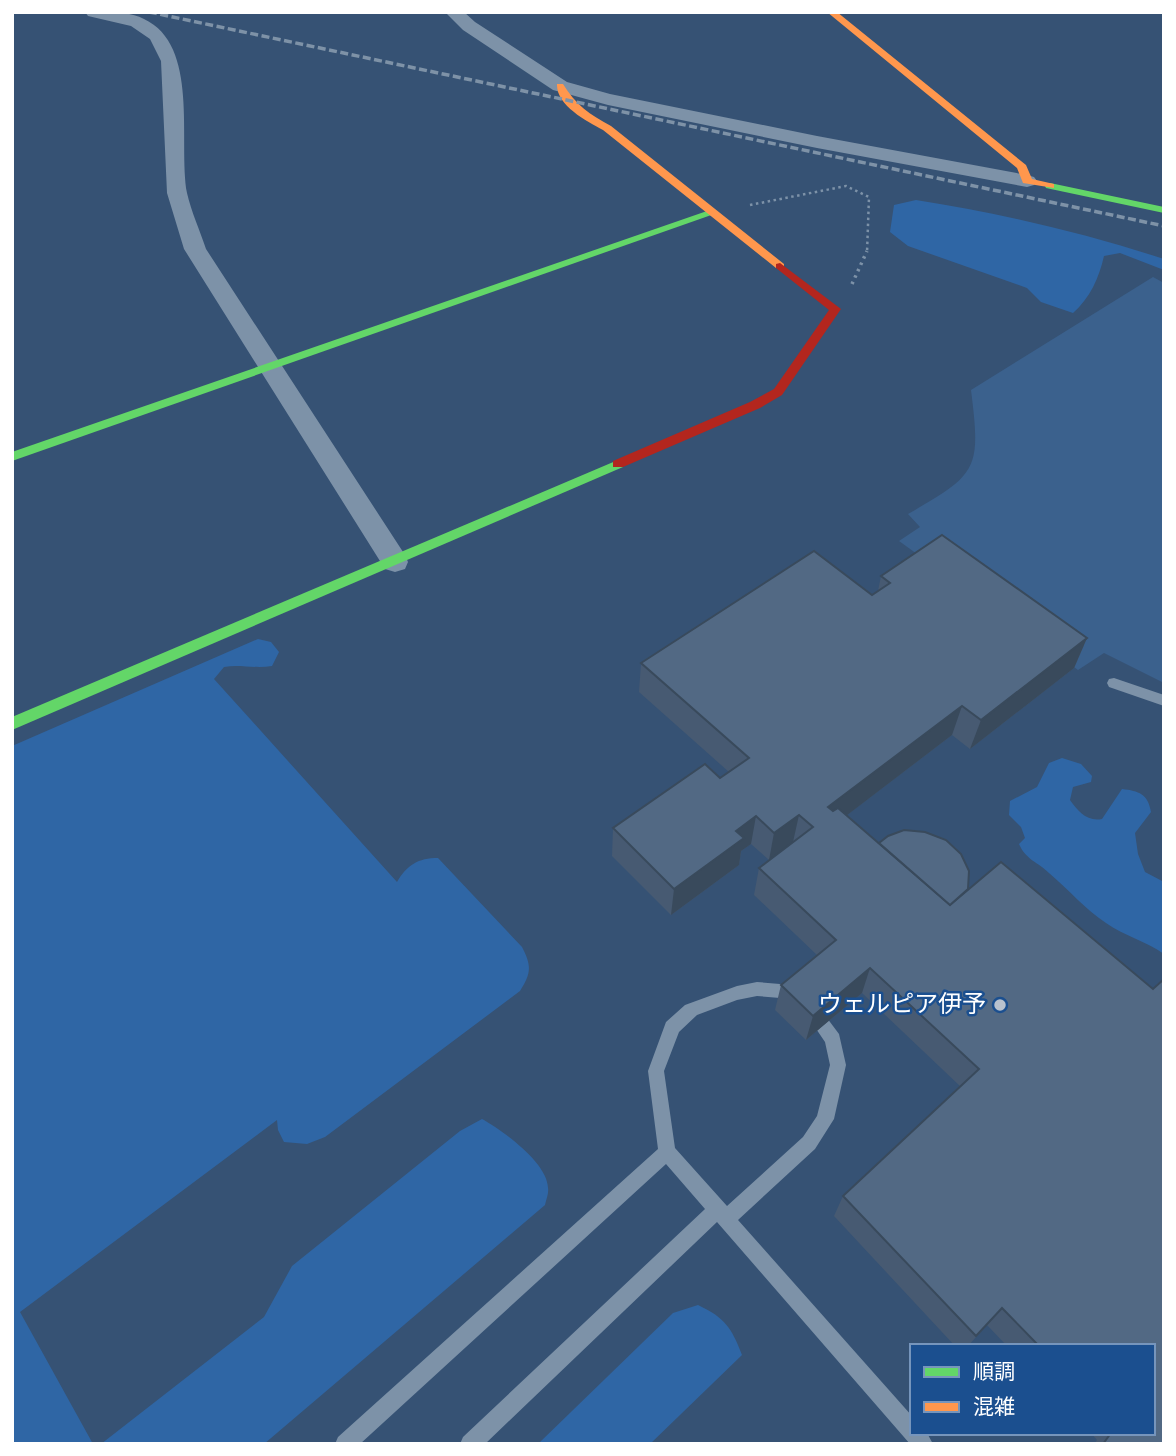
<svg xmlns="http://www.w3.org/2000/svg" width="1176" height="1456" viewBox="0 0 1176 1456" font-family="'Alegreya Sans','Noto Sans JP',sans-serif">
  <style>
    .green { fill: #2f66a5 }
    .water { fill: #3b618d }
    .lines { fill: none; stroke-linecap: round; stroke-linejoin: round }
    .path-far1 { stroke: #7d92a8; stroke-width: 2.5; stroke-dasharray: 2.5 3.5; stroke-linecap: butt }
    .path { stroke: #7d92a8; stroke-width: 3.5; stroke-dasharray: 2.5 4.5; stroke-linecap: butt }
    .lane { fill: #7d92a8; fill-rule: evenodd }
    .street { fill: #7d92a8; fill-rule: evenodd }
    .fast { fill: #63d668; fill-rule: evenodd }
    .slow { fill: #ff974d; fill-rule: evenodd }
    .jam { fill: #b3261e; fill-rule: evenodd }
    .rail { stroke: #7e92a7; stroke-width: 3.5; stroke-dasharray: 8 3.5; stroke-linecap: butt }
    .wall { fill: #475a72 }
    .shaded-wall { fill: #394a5c }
    .building { fill: #526984; stroke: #394a5c; stroke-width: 2 }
    .poi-dot { fill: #b9c2ce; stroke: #1b4f8f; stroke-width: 2.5 }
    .labels { text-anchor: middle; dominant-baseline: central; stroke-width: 5; stroke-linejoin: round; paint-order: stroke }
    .poi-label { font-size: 24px; fill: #fff; stroke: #1b4f8f; text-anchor: end }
  </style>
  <rect width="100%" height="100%" fill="#365274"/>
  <!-- green -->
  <g class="green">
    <path d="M 916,200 C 999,213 1084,233 1164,259 L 1164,270 L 1120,253 L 1104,256 C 1099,278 1090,298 1073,313 L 1041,302 L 1027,288 L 908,246 L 890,232 L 894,205 Z"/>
    <path d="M 258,639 L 271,642 L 279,652 L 272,666 C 255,669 240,664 224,667 L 214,679 L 397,882 C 407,865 418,858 438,858 L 522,947 C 532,966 531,974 520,991 L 325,1137 L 307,1144 L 284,1142 L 278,1130 L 277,1120 L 20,1312 L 93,1444 L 12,1444 L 12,746 Z"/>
    <path d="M 1062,758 L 1081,764 L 1092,776 L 1091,782 L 1073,787 L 1070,800 C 1078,811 1087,822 1102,819 L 1122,789 C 1139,791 1148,794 1151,812 L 1135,833 L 1138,854 L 1145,872 L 1164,882 L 1164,954 C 1146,941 1124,936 1106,923 C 1085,909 1069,890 1049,873 C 1038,862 1026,860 1019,844 L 1025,838 L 1021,827 L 1009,815 L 1010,801 L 1037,787 L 1049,763 Z"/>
    <path d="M 482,1119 C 502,1130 548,1163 548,1188 C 549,1193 546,1200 545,1205 L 264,1444 L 101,1444 L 264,1317 L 292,1266 L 460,1131 Z"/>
    <path d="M 698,1305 C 725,1318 731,1327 742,1355 L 650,1444 L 538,1444 L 673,1313 Z"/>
  </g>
  <!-- water -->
  <path class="water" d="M 1153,277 L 1164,283 L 1164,683 L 1104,653 L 1078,670 L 899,541 L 920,527 L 908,514 C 978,474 981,470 971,390 Z"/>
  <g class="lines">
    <!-- path-far1 -->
    <polyline class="path-far1" points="750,205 846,186 869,197 867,253"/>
    <!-- path -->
    <polyline class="path" points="852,284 867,251"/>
    <!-- lane -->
    <g class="lane">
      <polygon points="1114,678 1164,695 1164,706 1109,687 1107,683 1109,679"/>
      <polygon points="757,982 780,984 803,992 805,997 803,1002 797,1004 780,998 757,996 737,1000 697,1015 679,1032 664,1071 675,1148 727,1206 803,1137 817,1116 830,1065 825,1042 804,1011 806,1006 812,1004 818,1006 839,1034 846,1065 834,1119 815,1149 738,1220 912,1416 912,1433 927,1433 933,1444 910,1444 717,1222 485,1444 460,1444 463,1437 705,1209 666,1164 360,1444 335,1444 338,1437 658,1149 648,1071 666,1022 685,1005 737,986"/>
    </g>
    <!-- street -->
    <g class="street">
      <path d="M 85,12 C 104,12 126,10 144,19 C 200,45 178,141 187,193 C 191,211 200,231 206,249 L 405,555 L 408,562 L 405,569 L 395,572 L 385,569 L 184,249 L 167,193 L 161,61 L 150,39 L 131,26 L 88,16 Z"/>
      <polygon points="445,12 464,12 475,22 567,82 610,94 817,136 1027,175 1034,177 1037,181 1034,185 1027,187 817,148 608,105 553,90 463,30"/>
    </g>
    <!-- fast -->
    <g class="fast">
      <polygon points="1050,183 1164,207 1164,213 1046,188 1045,186"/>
      <polygon points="707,211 717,213 12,461 12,452"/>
      <polygon points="618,460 623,461 623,467 12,730 12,717"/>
    </g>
    <!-- slow -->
    <g class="slow">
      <polygon points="827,12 837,12 1026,165 1032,179 1054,184 1054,188 1023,183 1017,168"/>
      <path d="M 557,84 L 563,84 C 575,104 590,115 611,126 L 784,264 L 784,268 L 776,268 L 603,130 C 586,121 556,105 557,84 Z"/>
    </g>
    <!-- jam -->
    <polygon class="jam" points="780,263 841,309 782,395 760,408 623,467 613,467 613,461 750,402 774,389 829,310 776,268 776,264"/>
    <!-- rail -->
    <polyline class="rail" points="149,12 1164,226"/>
  </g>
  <!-- wall -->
  <polygon class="wall" points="942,535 1087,638 1074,668 970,749 952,735 847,815 879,843 888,836 904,830 925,832 946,840 961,854 969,871 968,889 1001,862 1153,989 1164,979 1164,1444 1094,1444 1097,1440 1091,1433 1153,1433 1153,1346 1007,1346 987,1325 968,1346 955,1346 834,1216 843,1196 961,1087 862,993 806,1040 775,1010 781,985 817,955 754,895 759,868 793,842 769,860 751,844 741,851 739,865 671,915 612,856 613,828 705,764 720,778 729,772 639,692 641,663 814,551 872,595 878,591 881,576"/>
  <!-- shaded-wall -->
  <g class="shaded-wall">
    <polygon points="1087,638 1074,668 970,749 981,720"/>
    <polygon points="962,706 952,735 821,835 828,807"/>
    <polygon points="799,815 793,842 769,860 774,833"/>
    <polygon points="756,816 751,844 741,851 739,865 671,915 674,889 736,831"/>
    <polygon points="870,968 862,993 806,1040 813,1016"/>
  </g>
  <!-- building -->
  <g class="building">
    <polygon points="942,535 1087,638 981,720 962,706 828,807 833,811 838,808 950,905 1001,862 1153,989 1164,979 1164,1444 1103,1444 1111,1433 1153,1433 1153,1346 1039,1346 1002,1308 976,1336 843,1196 979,1069 870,968 813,1016 781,985 836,940 759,868 813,827 799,815 774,833 756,816 736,831 744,838 674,889 613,828 705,764 720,778 749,758 641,663 814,551 872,595 890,583 881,576"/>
    <polygon points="904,830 925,832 946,840 961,854 969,871 968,889 950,905 879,843 888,836"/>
  </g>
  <!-- markers -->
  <circle class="poi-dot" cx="1000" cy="1005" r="7"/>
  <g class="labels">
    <!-- poi labels -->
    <g class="poi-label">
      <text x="986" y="1005">ウェルピア伊予</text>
    </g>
  </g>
  <!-- border -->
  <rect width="1176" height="1456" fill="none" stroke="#ffffff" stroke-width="28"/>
  <!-- legend -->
  <rect x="910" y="1344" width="245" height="91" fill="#1b4f8f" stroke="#7695bc" stroke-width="2"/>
  <rect x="924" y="1367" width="35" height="10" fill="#63d668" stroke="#7695bc" stroke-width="2"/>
  <text x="973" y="1379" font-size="21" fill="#ffffff">順調</text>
  <rect x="924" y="1402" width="35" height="10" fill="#ff974d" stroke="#7695bc" stroke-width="2"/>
  <text x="973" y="1414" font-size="21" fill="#ffffff">混雑</text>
</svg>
